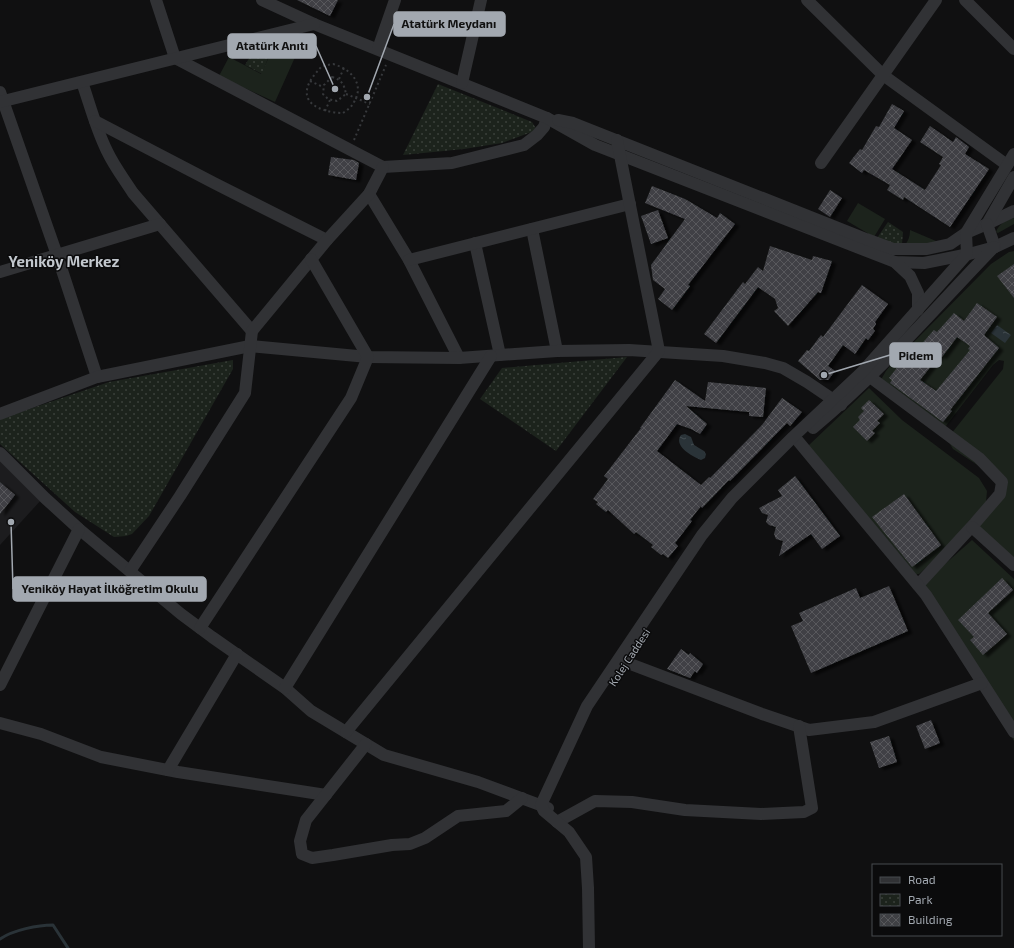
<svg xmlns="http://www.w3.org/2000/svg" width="1014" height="948" viewBox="0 0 1014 948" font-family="'Exo 2',sans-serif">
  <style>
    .built { fill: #1c1c1e }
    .grass { fill: #1c231c }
    .park { fill: url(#park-dots) }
    .water { fill: url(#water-ripples) }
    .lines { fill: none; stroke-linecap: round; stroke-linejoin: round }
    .stream { stroke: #2a3338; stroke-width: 3 }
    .building { fill: url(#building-cross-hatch); fill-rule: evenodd; filter: url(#shadow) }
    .path { stroke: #37393c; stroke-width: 2; stroke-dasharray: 2 3; stroke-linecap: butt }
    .minor { stroke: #313235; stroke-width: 12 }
    .labels { text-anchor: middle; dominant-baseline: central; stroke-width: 3; stroke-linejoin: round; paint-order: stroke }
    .street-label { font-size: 11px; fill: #a2a8b0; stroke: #0b0b0c }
    .district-label { font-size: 15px; font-weight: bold; fill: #c2c7cd; stroke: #0b0b0c }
    .leader { fill: none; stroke: #a2a8b0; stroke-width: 1.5 }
    .callout-dot { fill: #a2a8b0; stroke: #0b0b0c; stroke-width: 1.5 }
    .callout { fill: #a2a8b0; stroke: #a2a8b0; stroke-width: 1.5 }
    .callout-label { font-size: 12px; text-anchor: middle; font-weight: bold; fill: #111 }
  </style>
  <defs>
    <pattern id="park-dots" width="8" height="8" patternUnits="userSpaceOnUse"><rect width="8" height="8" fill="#1c231c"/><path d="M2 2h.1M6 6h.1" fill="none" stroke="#3a403a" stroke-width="1.8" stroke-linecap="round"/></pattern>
    <pattern id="water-ripples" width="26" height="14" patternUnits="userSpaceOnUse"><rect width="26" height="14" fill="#2a3338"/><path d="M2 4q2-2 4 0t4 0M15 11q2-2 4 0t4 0" fill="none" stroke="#464e52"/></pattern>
    <pattern id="building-cross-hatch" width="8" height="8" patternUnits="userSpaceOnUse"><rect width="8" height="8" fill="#3f4044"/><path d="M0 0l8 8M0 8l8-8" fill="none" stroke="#58595c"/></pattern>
    <filter id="shadow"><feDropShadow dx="4.5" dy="2.5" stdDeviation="1" flood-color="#0009"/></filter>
  </defs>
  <rect width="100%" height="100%" fill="#101011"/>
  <!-- built -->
  <polygon class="built" points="0,458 42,499 0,545"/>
  <!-- grass -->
  <g class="grass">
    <polygon points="274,46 296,55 275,102 219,76 229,57 261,74"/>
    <polygon points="858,203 885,219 874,237 847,221"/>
    <path d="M 1014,218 L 1014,224 L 998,233 L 996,232 C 999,223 1006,221 1014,218 Z"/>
    <path d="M 910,230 L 936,241 L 935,245 L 903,247 C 908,242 910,237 910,230 Z"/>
    <polygon points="1014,251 1014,561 977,527 1001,497 998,482 985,470 953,449 947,439 1003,369 1004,361 999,360 993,365 942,431 879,383 886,371 906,346 910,346 991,264 1009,252"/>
    <polygon points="869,388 902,420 979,478 987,491 986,502 934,561 919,574 912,575 808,446"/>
    <polygon points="972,540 1014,579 1014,741 936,611 917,589"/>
  </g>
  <!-- park -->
  <g class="park">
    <polygon points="253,52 268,58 262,74 245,65"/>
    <polygon points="438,84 532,122 537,130 502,143 464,149 403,155"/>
    <polygon points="888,222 903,232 902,244 890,243 877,238"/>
    <polygon points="627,357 556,451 480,399 502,368"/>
    <polygon points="233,360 233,369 149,516 132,534 126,536 114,537 75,512 0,444 0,419 109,382"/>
  </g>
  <!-- water -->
  <g class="water">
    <polygon points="997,325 1011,335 1005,343 991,333"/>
    <path d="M 685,434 L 691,437 L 694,445 L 704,451 L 706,454 L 705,458 L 701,460 C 692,456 673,446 681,435 Z"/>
  </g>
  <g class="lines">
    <!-- stream -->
    <path class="stream" d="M 0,939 C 13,930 38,925 53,925 L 68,948"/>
  </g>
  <!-- building -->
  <g class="building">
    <polygon points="297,0 338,0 330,16"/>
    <polygon points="892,104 904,111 894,128 912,140 892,169 925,190 941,165 939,164 943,157 920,142 930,126 953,142 956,137 969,147 965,154 989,169 950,227 904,197 903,200 887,190 890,185 864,170 862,173 849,163 860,149 862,150 876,126 879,127"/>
    <polygon points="331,157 354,160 359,163 356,180 328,175"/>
    <polygon points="652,186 685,199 717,218 720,213 735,224 688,285 690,286 672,310 658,299 665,289 653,280 651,265 685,219 645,203"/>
    <polygon points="830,190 842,198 830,217 818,209"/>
    <polygon points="658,210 668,238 651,244 641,216"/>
    <polygon points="770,246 812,260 813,256 832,261 821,293 818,292 788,326 774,311 778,308 775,299 758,287 716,343 704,334 743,282 745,284 758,267 763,271"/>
    <polygon points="1014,264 1014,298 997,276"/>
    <polygon points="862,285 888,304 875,322 876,324 873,329 875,331 868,340 866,338 855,354 843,345 828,366 835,371 828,380 820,380 798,361 807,350 809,351 821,335 823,337"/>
    <path d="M 977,303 L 997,317 L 984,335 L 999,348 L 950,410 L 952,411 L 943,422 L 890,383 L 892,380 L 889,378 L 899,365 L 901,367 L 934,330 L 937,332 L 954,313 L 964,321 ZM 957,337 L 970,346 L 968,349 L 970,350 L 936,391 L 920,380 L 940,355 L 942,357 Z"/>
    <polygon points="675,380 705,401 708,382 766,388 763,417 749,416 749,412 686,406 707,424 700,434 691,429 677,424 657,451 701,485 709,477 710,478 762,425 782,398 802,412 790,426 787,423 730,481 729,480 702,508 701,506 690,520 692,521 675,543 678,546 668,558 663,554 661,555 651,547 653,545 636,532 634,534 608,510 606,512 596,504 598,502 593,499 608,479 604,476 641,428 640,428"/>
    <polygon points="869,400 884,414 877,421 880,423 872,431 875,433 867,441 853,427 860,420 858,417 864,411 861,408"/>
    <polygon points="795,476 840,536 822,549 811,534 779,556 783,541 776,539 774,534 776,527 769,525 766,522 768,515 762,513 759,508 782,496 778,490"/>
    <polygon points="0,482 15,495 0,514"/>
    <polygon points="904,494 941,545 912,567 872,517"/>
    <polygon points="1002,578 1013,590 988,613 1007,634 983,655 970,640 974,637 958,620"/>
    <polygon points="889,586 908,631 811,673 791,626 803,621 799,613 856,588 860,598"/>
    <polygon points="681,649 689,655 690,653 703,664 697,673 695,671 690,678 667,669"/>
    <polygon points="931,720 940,743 925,749 916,726"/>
    <polygon points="889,736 897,762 879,768 870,742"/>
  </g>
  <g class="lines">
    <!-- path -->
    <g class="path">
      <path d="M 333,64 C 351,69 365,84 354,102 C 352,107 347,110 343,113 C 331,113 304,108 307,90 C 308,81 316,73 322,66 Z"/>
      <path d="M 332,77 C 342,80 344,84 346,94 L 337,101 L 328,99 L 323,94 L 324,85 Z"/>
      <polyline points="339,79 344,68"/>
      <polyline points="310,81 323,87"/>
      <polyline points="346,94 370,104"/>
      <polyline points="325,111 330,100"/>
      <polyline points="354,140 386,65"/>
    </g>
    <!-- minor -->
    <g class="minor">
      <polyline points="156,0 175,58 383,167 452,163 524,145 537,135 544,127 547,118"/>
      <polyline points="262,0 314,24 547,118 595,145 895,262 924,263 969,254 995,247 1014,238"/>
      <polyline points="807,0 883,75 1007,165"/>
      <polyline points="965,0 1014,49"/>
      <polyline points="378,49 395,0"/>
      <path d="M 82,82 C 90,105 96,129 107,151 C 114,166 124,179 133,193 L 252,331"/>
      <polyline points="462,83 481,0"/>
      <polyline points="0,92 57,255 97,377"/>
      <polyline points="0,102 314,24"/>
      <polyline points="558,120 573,123 866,239 893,249 927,249 950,244 966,233 987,224 1014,211"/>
      <polyline points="95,121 214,183 327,240"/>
      <polyline points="821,163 936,0"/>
      <polyline points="369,194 409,260 459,358"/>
      <polyline points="987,224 1014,177"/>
      <polyline points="987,224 995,247"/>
      <polyline points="532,229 557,351"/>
      <polyline points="475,243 500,355"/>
      <polyline points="409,260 630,204"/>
      <polyline points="895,262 910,276 918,293 918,310"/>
      <polyline points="0,272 160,224"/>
      <polyline points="870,377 979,458 1002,482 1000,494 975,523 918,585"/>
      <polyline points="0,414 97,377 250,346 368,357 459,358 557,351 629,350 723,356 765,363 783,368 807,382 841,405"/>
      <path d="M 813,428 C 880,373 935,308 994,247"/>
      <polyline points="798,441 926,595 1014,732"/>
      <polyline points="0,453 45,498 79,529 181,614 212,637 285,688 311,711 384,755 478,782 548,808"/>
      <polyline points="972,527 1014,565"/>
      <polyline points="130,571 180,496 245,393 252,331 327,240 369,194 383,167"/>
      <polyline points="200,628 351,398 368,357 311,259"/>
      <polyline points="625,662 762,714 809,730 874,722 982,683"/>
      <polyline points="0,685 79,529"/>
      <polyline points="285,688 491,356"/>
      <polyline points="0,723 41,734 101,757 178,772 326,795"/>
      <polyline points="346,732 659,351 617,140"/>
      <polyline points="366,744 306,820 300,841 302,854 312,858 333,855 392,845 410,844 425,838 458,816 506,811 522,798"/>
      <polyline points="168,770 237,654"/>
      <polyline points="557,822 595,801 632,802 685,810 761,814 804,812 812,808 799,726"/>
      <polyline points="589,948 588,888 586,857 569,832 544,811 541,805 587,706 702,535 732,498 793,437 863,371 967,254 966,233 1014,154"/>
    </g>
  </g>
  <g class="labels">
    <!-- street labels -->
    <g class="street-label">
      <text transform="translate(629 657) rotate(-57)">Kolej Caddesi</text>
    </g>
    <!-- district labels -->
    <g class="district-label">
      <text x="64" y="261">Yeniköy Merkez</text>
    </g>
  </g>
  <!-- callouts -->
  <path class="leader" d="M367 97L394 24M335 89L316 46M824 375L890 355M11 522L13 589"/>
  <g class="callout-dot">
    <circle cx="367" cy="97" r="4"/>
    <circle cx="335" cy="89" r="4"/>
    <circle cx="824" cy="375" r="4"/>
    <circle cx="11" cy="522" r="4"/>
  </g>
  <g class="callout">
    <rect x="394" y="12" width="111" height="24" rx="4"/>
    <rect x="228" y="34" width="88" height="24" rx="4"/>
    <rect x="890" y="343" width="51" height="24" rx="4"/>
    <rect x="13" y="577" width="193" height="24" rx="4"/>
  </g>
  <g class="callout-label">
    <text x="449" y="28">Atatürk Meydanı</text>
    <text x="272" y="50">Atatürk Anıtı</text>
    <text x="916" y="360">Pidem</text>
    <text x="110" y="593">Yeniköy Hayat İlköğretim Okulu</text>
  </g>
  <!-- legend -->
  <rect x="872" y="864" width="130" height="72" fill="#0b0b0c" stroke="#474a4e"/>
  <rect x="880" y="877" width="20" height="6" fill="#313235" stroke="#474a4e"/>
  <text x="908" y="884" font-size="12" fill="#a2a8b0">Road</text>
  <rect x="880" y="894" width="20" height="12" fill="url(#park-dots)" stroke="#474a4e"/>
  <text x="908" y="904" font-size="12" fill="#a2a8b0">Park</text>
  <rect x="880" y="914" width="20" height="12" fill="url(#building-cross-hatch)" stroke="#474a4e"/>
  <text x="908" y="924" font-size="12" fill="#a2a8b0">Building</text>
</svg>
